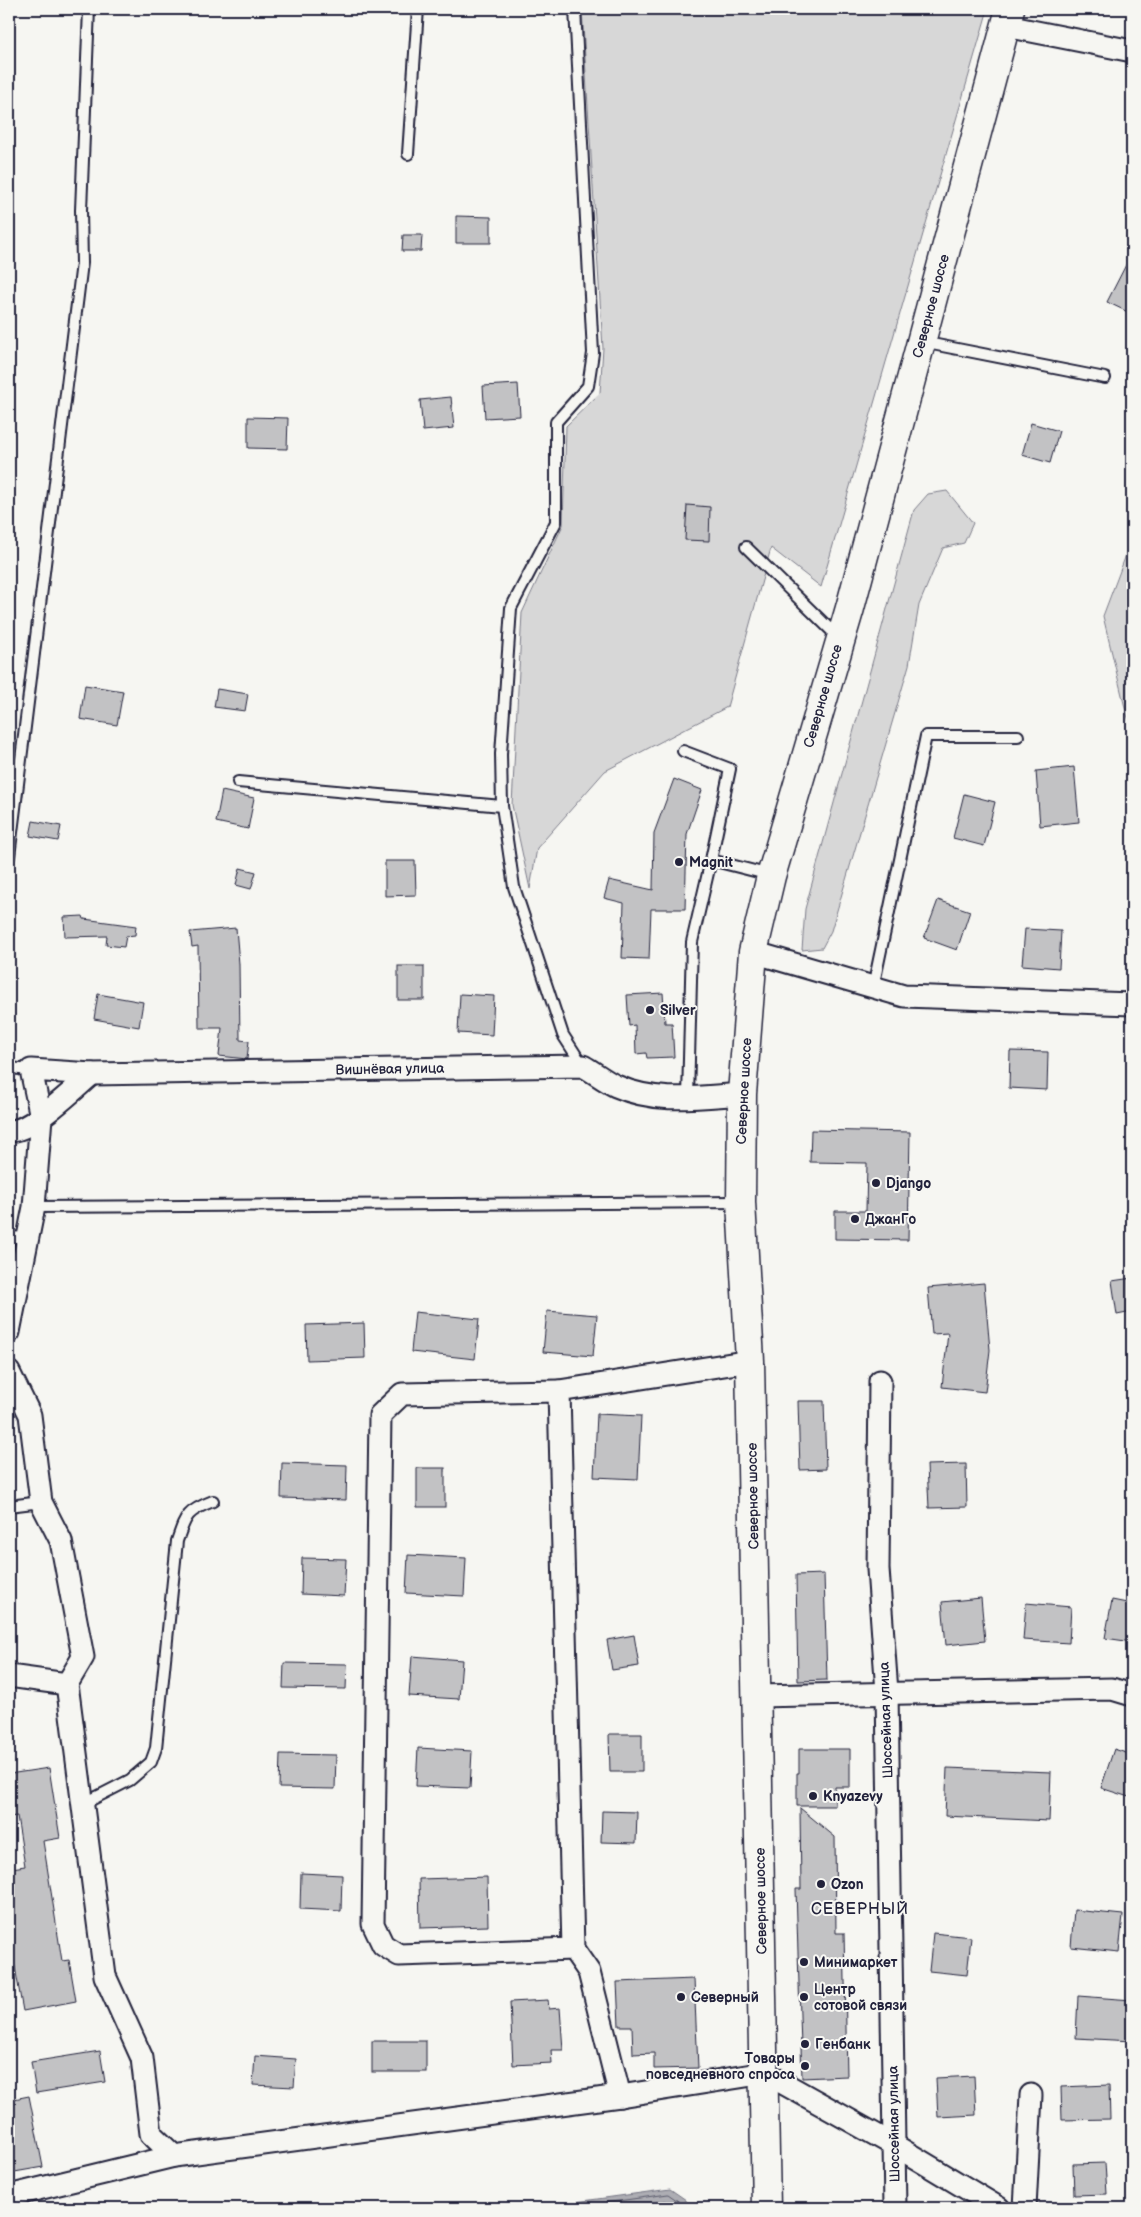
<svg xmlns="http://www.w3.org/2000/svg" width="1141" height="2217" font-family="'Balsamiq Sans',sans-serif">
	<style>
		.green { fill: #d7d7d7; stroke: #7c7c89 }
		.water { fill: #adadb3; stroke: #757583 }
		.lines { fill: none; stroke-linecap: round; stroke-linejoin: round }
		.shore { stroke: #5a5a6b; stroke-width: 1 }
		.building { fill: #c2c2c4; stroke: #22223b }
		.service-casing { stroke: #22223b; stroke-width: 14 }
		.minor-casing { stroke: #22223b; stroke-width: 25 }
		.secondary-casing { stroke: #22223b; stroke-width: 31 }
		.service { stroke: #f6f6f2; stroke-width: 10 }
		.minor { stroke: #f6f6f2; stroke-width: 21 }
		.secondary { stroke: #f6f6f2; stroke-width: 28 }
		.poi-dot { fill: #22223b; stroke: #f6f6f2; stroke-width: 2 }
		.labels { text-anchor: middle; dominant-baseline: central; stroke-width: 4; stroke-linejoin: round; paint-order: stroke }
		.street-label { font-size: 14px; fill: #22223b; stroke: #f6f6f2 }
		.poi-label { font-size: 14px; font-weight: bold; fill: #22223b; stroke: #f6f6f2; text-anchor: start }
		.quarter-label { font-size: 16px; letter-spacing: 1px; fill: #22223b; stroke: #f6f6f2 }
	</style>
	<rect width="100%" height="100%" fill="#f6f6f2"/>
	<filter id="ink" filterUnits="userSpaceOnUse"><feTurbulence type="fractalNoise" baseFrequency=".02" numOctaves="2"/><feDisplacementMap in="SourceGraphic" scale="10" xChannelSelector="R" yChannelSelector="G"/><feConvolveMatrix kernelMatrix="1 2 1 2 8 2 1 2 1" color-interpolation-filters="sRGB"/></filter>
	<g filter="url(#ink)">
		<g class="green">
			<polygon points="582,9 988,9 821,587 771,548 727,707 605,771 537,848 530,889 512,805 522,613 563,525 566,426 600,393 603,348"/>
			<polygon points="947,491 973,523 964,543 943,548 919,605 909,665 831,931 822,948 802,950 805,909 914,510 928,494"/>
			<polygon points="1132,539 1132,729 1126,712 1103,616"/>
		</g>
		<polygon class="water" points="670,2189 686,2200 687,2208 532,2208"/>
		<g class="lines">
			<g class="shore">
				<polyline points="568,2208 668,2194 681,2203 682,2208"/>
				<polyline points="613,2208 666,2201 675,2208"/>
			</g>
		</g>
		<g class="building">
			<polygon points="456,216 491,217 491,243 456,243"/>
			<polygon points="403,235 422,235 421,251 402,251"/>
			<polygon points="1132,253 1132,314 1107,302"/>
			<polygon points="518,384 520,416 485,418 483,386"/>
			<polygon points="451,397 454,428 423,431 420,400"/>
			<polygon points="248,417 288,418 287,449 248,448"/>
			<polygon points="1031,423 1059,431 1050,463 1022,455"/>
			<polygon points="687,505 710,507 709,541 685,540"/>
			<polygon points="85,685 123,691 117,725 80,719"/>
			<polygon points="217,689 248,694 245,711 214,707"/>
			<polygon points="1074,767 1079,822 1040,826 1036,771"/>
			<polygon points="674,779 702,790 687,834 685,909 651,909 649,959 622,958 624,903 604,898 609,880 653,890 654,833"/>
			<polygon points="222,791 254,798 248,829 216,822"/>
			<polygon points="964,794 995,802 984,846 953,838"/>
			<polygon points="33,821 61,826 58,841 30,836"/>
			<polygon points="385,861 415,861 416,895 385,896"/>
			<polygon points="240,868 256,872 251,889 236,885"/>
			<polygon points="938,900 970,911 957,950 924,938"/>
			<polygon points="83,916 84,919 136,926 135,935 126,936 124,947 106,945 107,936 65,937 64,917"/>
			<polygon points="236,928 239,964 240,1040 249,1041 247,1059 219,1056 222,1028 199,1028 198,946 192,947 190,932"/>
			<polygon points="1025,929 1061,931 1059,968 1022,965"/>
			<rect x="398" y="966" width="26" height="34"/>
			<polygon points="663,993 665,1023 672,1023 674,1057 647,1058 646,1053 636,1054 635,1025 629,1026 627,995"/>
			<polygon points="98,994 143,1002 139,1027 94,1019"/>
			<polygon points="460,994 494,996 492,1035 458,1033"/>
			<polygon points="1010,1051 1048,1052 1047,1090 1009,1088"/>
			<polygon points="811,1130 910,1132 908,1240 835,1239 835,1211 866,1211 867,1163 810,1162"/>
			<polygon points="1132,1278 1132,1312 1117,1315 1112,1281"/>
			<polygon points="984,1283 990,1350 985,1392 942,1387 948,1333 932,1334 928,1288"/>
			<polygon points="547,1311 597,1315 593,1356 543,1352"/>
			<polygon points="415,1312 479,1319 475,1359 411,1352"/>
			<polygon points="364,1323 365,1358 307,1360 306,1325"/>
			<polygon points="798,1401 824,1401 826,1469 800,1470"/>
			<polygon points="597,1414 641,1416 638,1479 594,1477"/>
			<polygon points="282,1463 347,1465 346,1500 281,1498"/>
			<polygon points="966,1464 967,1507 929,1508 927,1465"/>
			<rect x="417" y="1468" width="28" height="39"/>
			<polygon points="408,1555 466,1558 464,1596 406,1593"/>
			<polygon points="302,1558 346,1559 344,1596 301,1594"/>
			<polygon points="824,1574 827,1680 798,1681 796,1575"/>
			<polygon points="981,1598 985,1641 946,1645 942,1602"/>
			<polygon points="1112,1600 1132,1604 1132,1642 1105,1638"/>
			<polygon points="1026,1603 1071,1607 1069,1643 1023,1640"/>
			<polygon points="634,1635 639,1666 612,1670 607,1640"/>
			<polygon points="412,1656 462,1660 459,1699 409,1696"/>
			<polygon points="284,1663 347,1664 346,1689 283,1688"/>
			<polygon points="609,1734 642,1734 642,1772 610,1772"/>
			<polygon points="418,1748 472,1751 470,1788 416,1786"/>
			<polygon points="799,1749 850,1749 850,1787 835,1787 835,1806 797,1806 797,1773 799,1773"/>
			<polygon points="1114,1749 1132,1755 1132,1798 1101,1788"/>
			<polygon points="280,1754 336,1755 335,1789 279,1788"/>
			<polygon points="49,1768 60,1838 43,1841 62,1961 69,1960 76,2001 23,2011 12,1951 9,1952 9,1880 14,1880 12,1868 25,1866 17,1816 9,1817 9,1774"/>
			<polygon points="947,1768 1051,1772 1049,1821 945,1816"/>
			<polygon points="800,1808 835,1837 836,1933 844,1933 847,2076 802,2078 796,1889 801,1889"/>
			<polygon points="602,1811 637,1812 636,1843 601,1842"/>
			<polygon points="301,1873 342,1875 341,1911 300,1909"/>
			<polygon points="487,1877 488,1926 420,1928 419,1879"/>
			<polygon points="1074,1910 1123,1915 1119,1952 1071,1947"/>
			<polygon points="933,1933 971,1937 967,1975 929,1971"/>
			<polygon points="694,1979 698,2068 654,2069 654,2053 633,2054 632,2026 619,2026 617,1982"/>
			<polygon points="1078,1996 1132,2000 1132,2041 1076,2038"/>
			<polygon points="548,2000 549,2009 560,2008 563,2050 551,2050 552,2063 513,2065 510,2002"/>
			<rect x="372" y="2041" width="54" height="31"/>
			<polygon points="100,2051 105,2082 36,2093 31,2062"/>
			<polygon points="255,2056 296,2059 294,2087 253,2085"/>
			<polygon points="974,2076 976,2115 938,2117 936,2078"/>
			<polygon points="1109,2085 1110,2119 1062,2120 1061,2087"/>
			<polygon points="29,2096 43,2167 9,2173 9,2100"/>
			<polygon points="1105,2163 1107,2194 1074,2195 1073,2164"/>
		</g>
		<g class="lines">
			<g class="service-casing">
				<g id="service">
					<polyline points="575,9 593,353 588,386 556,422 556,522 511,608 501,754 502,806 514,887 563,1035 583,1066"/>
					<polyline points="408,154 418,9"/>
					<polyline points="922,342 1105,378"/>
					<polyline points="746,547 838,637"/>
					<polyline points="683,751 730,769 711,860 770,875"/>
					<polyline points="238,782 502,806"/>
					<polyline points="9,857 82,263 81,210 89,9"/>
					<polyline points="873,988 926,736 1018,736"/>
					<polyline points="9,1068 31,1070"/>
					<polyline points="688,1098 692,942 711,860"/>
					<polyline points="34,1207 740,1202"/>
					<polyline points="9,1237 28,1238"/>
					<polyline points="9,1506 41,1502"/>
					<path d="M83,1804L130,1780L151,1762L156,1748L177,1541C186,1515 187,1511 213,1501"/>
				</g>
			</g>
			<g class="minor-casing">
				<g id="minor">
					<polyline points="1006,26 1132,51"/>
					<polyline points="753,952 904,996 1132,1004"/>
					<path d="M9,1131C31,1132 74,1089 92,1074"/>
					<path d="M9,1332L34,1207L41,1117L31,1070L92,1074L583,1066C594,1072 605,1081 616,1086C657,1104 698,1097 742,1094"/>
					<polyline points="9,1372 30,1415 41,1502 61,1541 83,1657 67,1684 105,1976 142,2058 151,2134 174,2156"/>
					<polyline points="880,1381 878,1569 887,1692 895,2208"/>
					<polyline points="559,1391 402,1394 380,1415 373,1924 383,1945 399,1955 573,1949"/>
					<polyline points="9,1676 67,1684"/>
					<polyline points="756,1696 1112,1689 1132,1695"/>
					<polyline points="620,2096 589,1972 573,1949 559,1391 750,1361"/>
					<polyline points="9,2196 174,2156 620,2096 765,2073 894,2145 999,2208"/>
					<polyline points="1025,2208 1031,2095"/>
				</g>
			</g>
			<g class="secondary-casing">
				<polyline id="secondary" points="766,2208 750,1361 741,1202 742,1094 753,952 771,876 850,608 1010,9"/>
			</g>
			<use href="#service" class="service"/>
			<use href="#minor" class="minor"/>
			<use href="#secondary" class="secondary"/>
		</g>
	</g>
	<g class="poi-dot">
		<circle cx="679" cy="862" r="5"/>
		<circle cx="650" cy="1010" r="5"/>
		<circle cx="876" cy="1183" r="5"/>
		<circle cx="855" cy="1219" r="5"/>
		<circle cx="813" cy="1796" r="5"/>
		<circle cx="821" cy="1884" r="5"/>
		<circle cx="804" cy="1962" r="5"/>
		<circle cx="681" cy="1997" r="5"/>
		<circle cx="804" cy="1997" r="5"/>
		<circle cx="805" cy="2044" r="5"/>
		<circle cx="805" cy="2066" r="5"/>
	</g>
	<g class="labels">
		<g class="street-label">
			<text transform="translate(931 306) rotate(-75)">Северное шоссе</text>
			<text transform="translate(823 696) rotate(-74)">Северное шоссе</text>
			<text transform="translate(390 1069) rotate(-1)">Вишнёвая улица</text>
			<text transform="translate(744 1091) rotate(-87)">Северное шоссе</text>
			<text transform="translate(753 1496) rotate(-91)">Северное шоссе</text>
			<text transform="translate(886 1720) rotate(-92)">Шоссейная улица</text>
			<text transform="translate(761 1901) rotate(-91)">Северное шоссе</text>
			<text transform="translate(894 2124) rotate(-91)">Шоссейная улица</text>
		</g>
		<g class="poi-label">
			<text x="689" y="862">Magnit</text>
			<text x="660" y="1010">Silver</text>
			<text x="886" y="1183">Django</text>
			<text x="865" y="1219">ДжанГо</text>
			<text x="823" y="1796">Knyazevy</text>
			<text x="831" y="1884">Ozon</text>
			<text x="814" y="1962">Минимаркет</text>
			<text x="814" y="1989">Центр<tspan x="814" dy="16">сотовой связи</tspan></text>
			<text x="691" y="1997">Северный</text>
			<text x="815" y="2044">Генбанк</text>
			<text x="795" y="2058" text-anchor="end">Товары<tspan x="795" dy="16">повседневного спроса</tspan></text>
		</g>
		<g class="quarter-label">
			<text x="860" y="1909">СЕВЕРНЫЙ</text>
		</g>
	</g>
	<rect width="1141" height="2217" fill="none" stroke="#f6f6f2" stroke-width="30"/>
	<rect x="15" y="15" width="1111" height="2187" fill="none" stroke="#22223b" stroke-width="2" filter="url(#ink)"/>
</svg>
